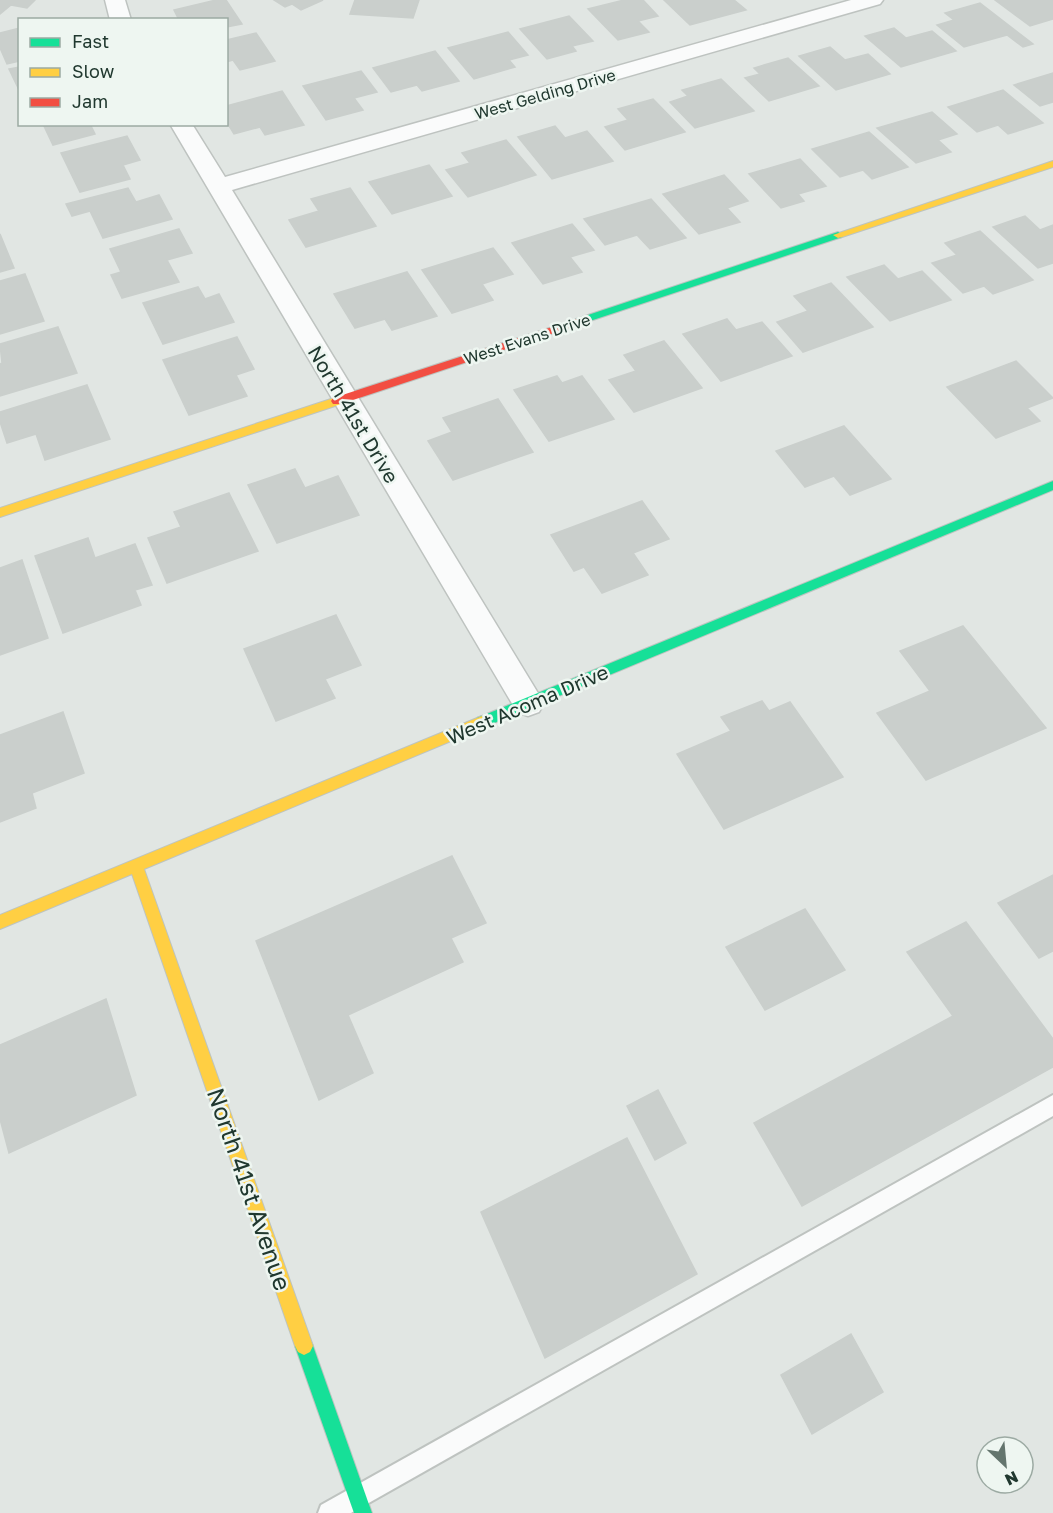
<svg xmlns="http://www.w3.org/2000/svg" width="1053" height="1513" font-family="'Golos Text',sans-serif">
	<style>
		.building { fill: #cacfcc; stroke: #cacfcc; stroke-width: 1.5 }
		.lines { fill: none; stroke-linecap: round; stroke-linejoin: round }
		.lane-casing { stroke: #bec3c0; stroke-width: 4 }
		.street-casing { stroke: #bec3c0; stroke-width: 3 }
		.fast-casing { stroke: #bdc4c0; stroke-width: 2 }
		.slow-casing { stroke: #bdc4c0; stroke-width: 2 }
		.jam-casing { stroke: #bdc4c0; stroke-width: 2 }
		.lane { fill: #fafbfb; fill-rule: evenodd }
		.street { fill: #fafbfb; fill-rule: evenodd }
		.fast { fill: #16e098; fill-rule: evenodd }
		.slow { fill: #ffcf43; fill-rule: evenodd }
		.jam { fill: #f24e42; fill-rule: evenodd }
		.labels { text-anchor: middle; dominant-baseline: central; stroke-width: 5; stroke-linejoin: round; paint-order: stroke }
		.far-street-label { font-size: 16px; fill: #20382f; stroke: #eef6f1 }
		.street-label { font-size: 20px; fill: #20382f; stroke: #eef6f1 }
		.near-street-label { font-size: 24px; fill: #20382f; stroke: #eef6f1 }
	</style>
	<rect width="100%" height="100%" fill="#e1e6e3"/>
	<g class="building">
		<polygon points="0,0 35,0 27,8 11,5 0,14"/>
		<polygon points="216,0 226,0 242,24 226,27 226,20 179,20 174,10"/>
		<polygon points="274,0 323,0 301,10 292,4 285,7"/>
		<polygon points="355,0 419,0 413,18 350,14"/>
		<polygon points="624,0 643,0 658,16 638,21 649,32 618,40 588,9"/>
		<polygon points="664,0 734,0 746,10 690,25"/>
		<polygon points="995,0 1053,0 1053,19 1030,26"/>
		<polygon points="980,3 1033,44 1023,47 1007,35 964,47 937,25 954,20 945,13"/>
		<polygon points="569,16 593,41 572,46 576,51 547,59 520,29"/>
		<polygon points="20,28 20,61 7,64 0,48 0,33"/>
		<polygon points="894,28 906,38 932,31 956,51 901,67 865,36"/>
		<polygon points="508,32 528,55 509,60 515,67 474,79 448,48"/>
		<polygon points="256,33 275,61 240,70 233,60 226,62 226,40"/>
		<polygon points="830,47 845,60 868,54 890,74 836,90 799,56"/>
		<polygon points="435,51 459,81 422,91 417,85 391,92 373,68"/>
		<polygon points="788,58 819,86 769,101 745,78 760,74 754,68"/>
		<polygon points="20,67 20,92 9,69"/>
		<polygon points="361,71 377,92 354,98 363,110 326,120 303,86"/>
		<polygon points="1053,73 1053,102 1040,106 1014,85"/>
		<polygon points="721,79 754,111 695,128 670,102 688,96 682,90"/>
		<polygon points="1003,90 1043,123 1008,134 998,125 977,132 948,107"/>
		<polygon points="282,91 304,125 265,135 260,127 234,134 226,121 226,106"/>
		<polygon points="653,99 685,132 625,150 605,127 628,120 618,109"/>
		<polygon points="932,112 957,134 938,140 951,152 916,163 877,128"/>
		<polygon points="43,124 90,124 95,134 53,145"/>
		<polygon points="555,126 565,138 587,131 613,161 552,179 518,137"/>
		<polygon points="869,132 908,167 872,179 863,170 840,177 812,149"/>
		<polygon points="127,136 140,160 123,165 130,179 80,192 61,153"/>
		<polygon points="506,140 536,175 468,197 446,170 470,163 462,153"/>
		<polygon points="800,159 826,186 798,194 804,201 781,208 749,174"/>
		<polygon points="429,165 452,196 392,214 369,182"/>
		<polygon points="724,175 748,201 727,208 740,222 699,234 663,194"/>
		<polygon points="128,188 136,202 159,195 172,219 103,238 90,211 72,216 66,204"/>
		<polygon points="350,188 376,226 306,247 289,220 319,211 311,199"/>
		<polygon points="651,199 686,238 650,249 637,235 605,245 584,219"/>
		<polygon points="1025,216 1040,230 1053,225 1053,263 1038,268 993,227"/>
		<polygon points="572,224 594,250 570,257 582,272 543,284 512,243"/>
		<polygon points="179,229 192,253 167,260 179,282 122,298 111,275 121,272 110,249"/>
		<polygon points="980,231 1033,280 993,294 984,286 963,293 932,263 957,255 945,243"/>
		<polygon points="0,234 14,268 0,272"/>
		<polygon points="493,248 513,274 482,284 493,300 452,313 422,270"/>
		<polygon points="884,265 898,279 922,271 951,300 890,321 847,277"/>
		<polygon points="407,272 437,316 392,330 385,319 355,328 334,294"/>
		<polygon points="25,274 44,321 0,334 0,281"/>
		<polygon points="831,283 873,327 803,352 777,322 808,311 794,296"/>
		<polygon points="198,287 205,299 219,294 234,322 163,344 143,303"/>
		<polygon points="727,319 736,330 762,322 792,356 721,381 683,334"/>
		<polygon points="58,327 77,373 0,396 0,364 2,363 0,344"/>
		<polygon points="237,337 254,369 236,375 247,396 189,415 163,360"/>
		<polygon points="664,341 702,388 634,412 609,380 636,371 624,355"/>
		<polygon points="1016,361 1053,398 1027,408 1040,421 996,438 947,387"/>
		<polygon points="557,376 562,383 582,376 614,419 549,441 514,390"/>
		<polygon points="87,385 110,439 45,460 36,434 7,443 0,422 0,412"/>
		<polygon points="498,399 533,452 453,480 428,441 452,432 443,418"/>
		<polygon points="844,426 891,479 850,495 834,476 805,487 776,451"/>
		<polygon points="295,469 305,488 338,476 359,515 277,543 248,485"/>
		<polygon points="229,493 258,551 167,583 148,538 181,527 174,512"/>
		<polygon points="642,501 669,539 633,553 648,575 602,593 584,567 574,571 551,535"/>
		<polygon points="88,538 95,558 135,544 152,585 135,590 141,605 63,633 35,556"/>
		<polygon points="22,560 48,638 0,655 0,568"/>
		<polygon points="336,615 361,665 325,679 335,698 276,721 244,649"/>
		<polygon points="963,626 1046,728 926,780 877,713 930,691 900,651"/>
		<polygon points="762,701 769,711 790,702 843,777 724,829 677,754 731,731 721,717"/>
		<polygon points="63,712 84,773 32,793 36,808 0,822 0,735"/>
		<polygon points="452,856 486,923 451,938 463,962 348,1015 373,1073 319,1100 256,941"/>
		<polygon points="1053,875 1053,951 1039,958 998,903"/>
		<polygon points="805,909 845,970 765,1010 726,947"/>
		<polygon points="966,922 1053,1039 1053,1067 802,1206 754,1123 953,1016 907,952"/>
		<polygon points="106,999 136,1095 9,1153 0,1119 0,1045"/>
		<polygon points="658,1090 686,1143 655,1160 627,1106"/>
		<polygon points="627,1138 697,1274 545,1358 481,1212"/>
		<polygon points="851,1334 883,1392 812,1434 781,1375"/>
	</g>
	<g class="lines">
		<g class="lane-casing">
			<polygon id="lane" points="1053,1095 1053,1116 351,1513 318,1513 321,1505"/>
		</g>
		<g class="street-casing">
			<g id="street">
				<polygon points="105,0 125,0 131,20 110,20"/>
				<polygon points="851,0 883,0 880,4 232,190 544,703 539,712 528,716 517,712 170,124 192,124 225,177"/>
			</g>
		</g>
		<g class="fast-casing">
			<g id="fast">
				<polygon points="838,232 843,235 842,237 584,323 580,324 575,321 576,319"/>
				<polygon points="1053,481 1053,490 487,726 477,726 475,722 477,718"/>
				<polygon points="304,1337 310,1340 313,1346 372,1513 354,1513 295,1346 298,1340"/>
			</g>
		</g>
		<g class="slow-casing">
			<g id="slow">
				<polygon points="1053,161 1053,167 842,237 838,238 833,235"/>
				<polygon points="337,397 341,398 341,404 0,517 0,508"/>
				<polygon points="482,716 487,718 489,722 487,726 144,869 313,1346 310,1352 304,1355 298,1352 295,1346 132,874 0,929 0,915"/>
			</g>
		</g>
		<g class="jam-casing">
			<polygon id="jam" points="580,318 584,319 584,323 341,404 333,404 331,401 333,398"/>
		</g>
		<use href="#lane" class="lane"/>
		<use href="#street" class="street"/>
		<use href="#fast" class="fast"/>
		<use href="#slow" class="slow"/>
		<use href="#jam" class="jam"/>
	</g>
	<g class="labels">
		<g class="far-street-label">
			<text transform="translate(545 94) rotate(-16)">West Gelding Drive</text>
			<text transform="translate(527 339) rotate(-18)">West Evans Drive</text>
		</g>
		<g class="street-label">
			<text transform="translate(354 414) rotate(59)">North 41st Drive</text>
			<text transform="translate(527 704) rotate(-23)">West Acoma Drive</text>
		</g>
		<g class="near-street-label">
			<text transform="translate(250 1189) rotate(71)">North 41st Avenue</text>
		</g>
	</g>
	<rect x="18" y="18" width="210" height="108" fill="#eef6f1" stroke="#9caaa3" stroke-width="1.5"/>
	<rect x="30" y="38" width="30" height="9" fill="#16e098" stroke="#9caaa3" stroke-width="1.5"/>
	<text x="72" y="48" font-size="18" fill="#20382f">Fast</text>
	<rect x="30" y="68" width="30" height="9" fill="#ffcf43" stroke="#9caaa3" stroke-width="1.5"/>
	<text x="72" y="78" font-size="18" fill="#20382f">Slow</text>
	<rect x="30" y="98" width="30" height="9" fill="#f24e42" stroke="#9caaa3" stroke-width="1.5"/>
	<text x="72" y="108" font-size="18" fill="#20382f">Jam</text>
	<g transform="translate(1005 1465) rotate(154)"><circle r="28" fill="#eef6f1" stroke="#9caaa3" stroke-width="1.5"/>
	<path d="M0-4.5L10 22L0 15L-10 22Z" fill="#64756e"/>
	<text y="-9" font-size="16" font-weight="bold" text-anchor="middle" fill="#20382f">N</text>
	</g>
</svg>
